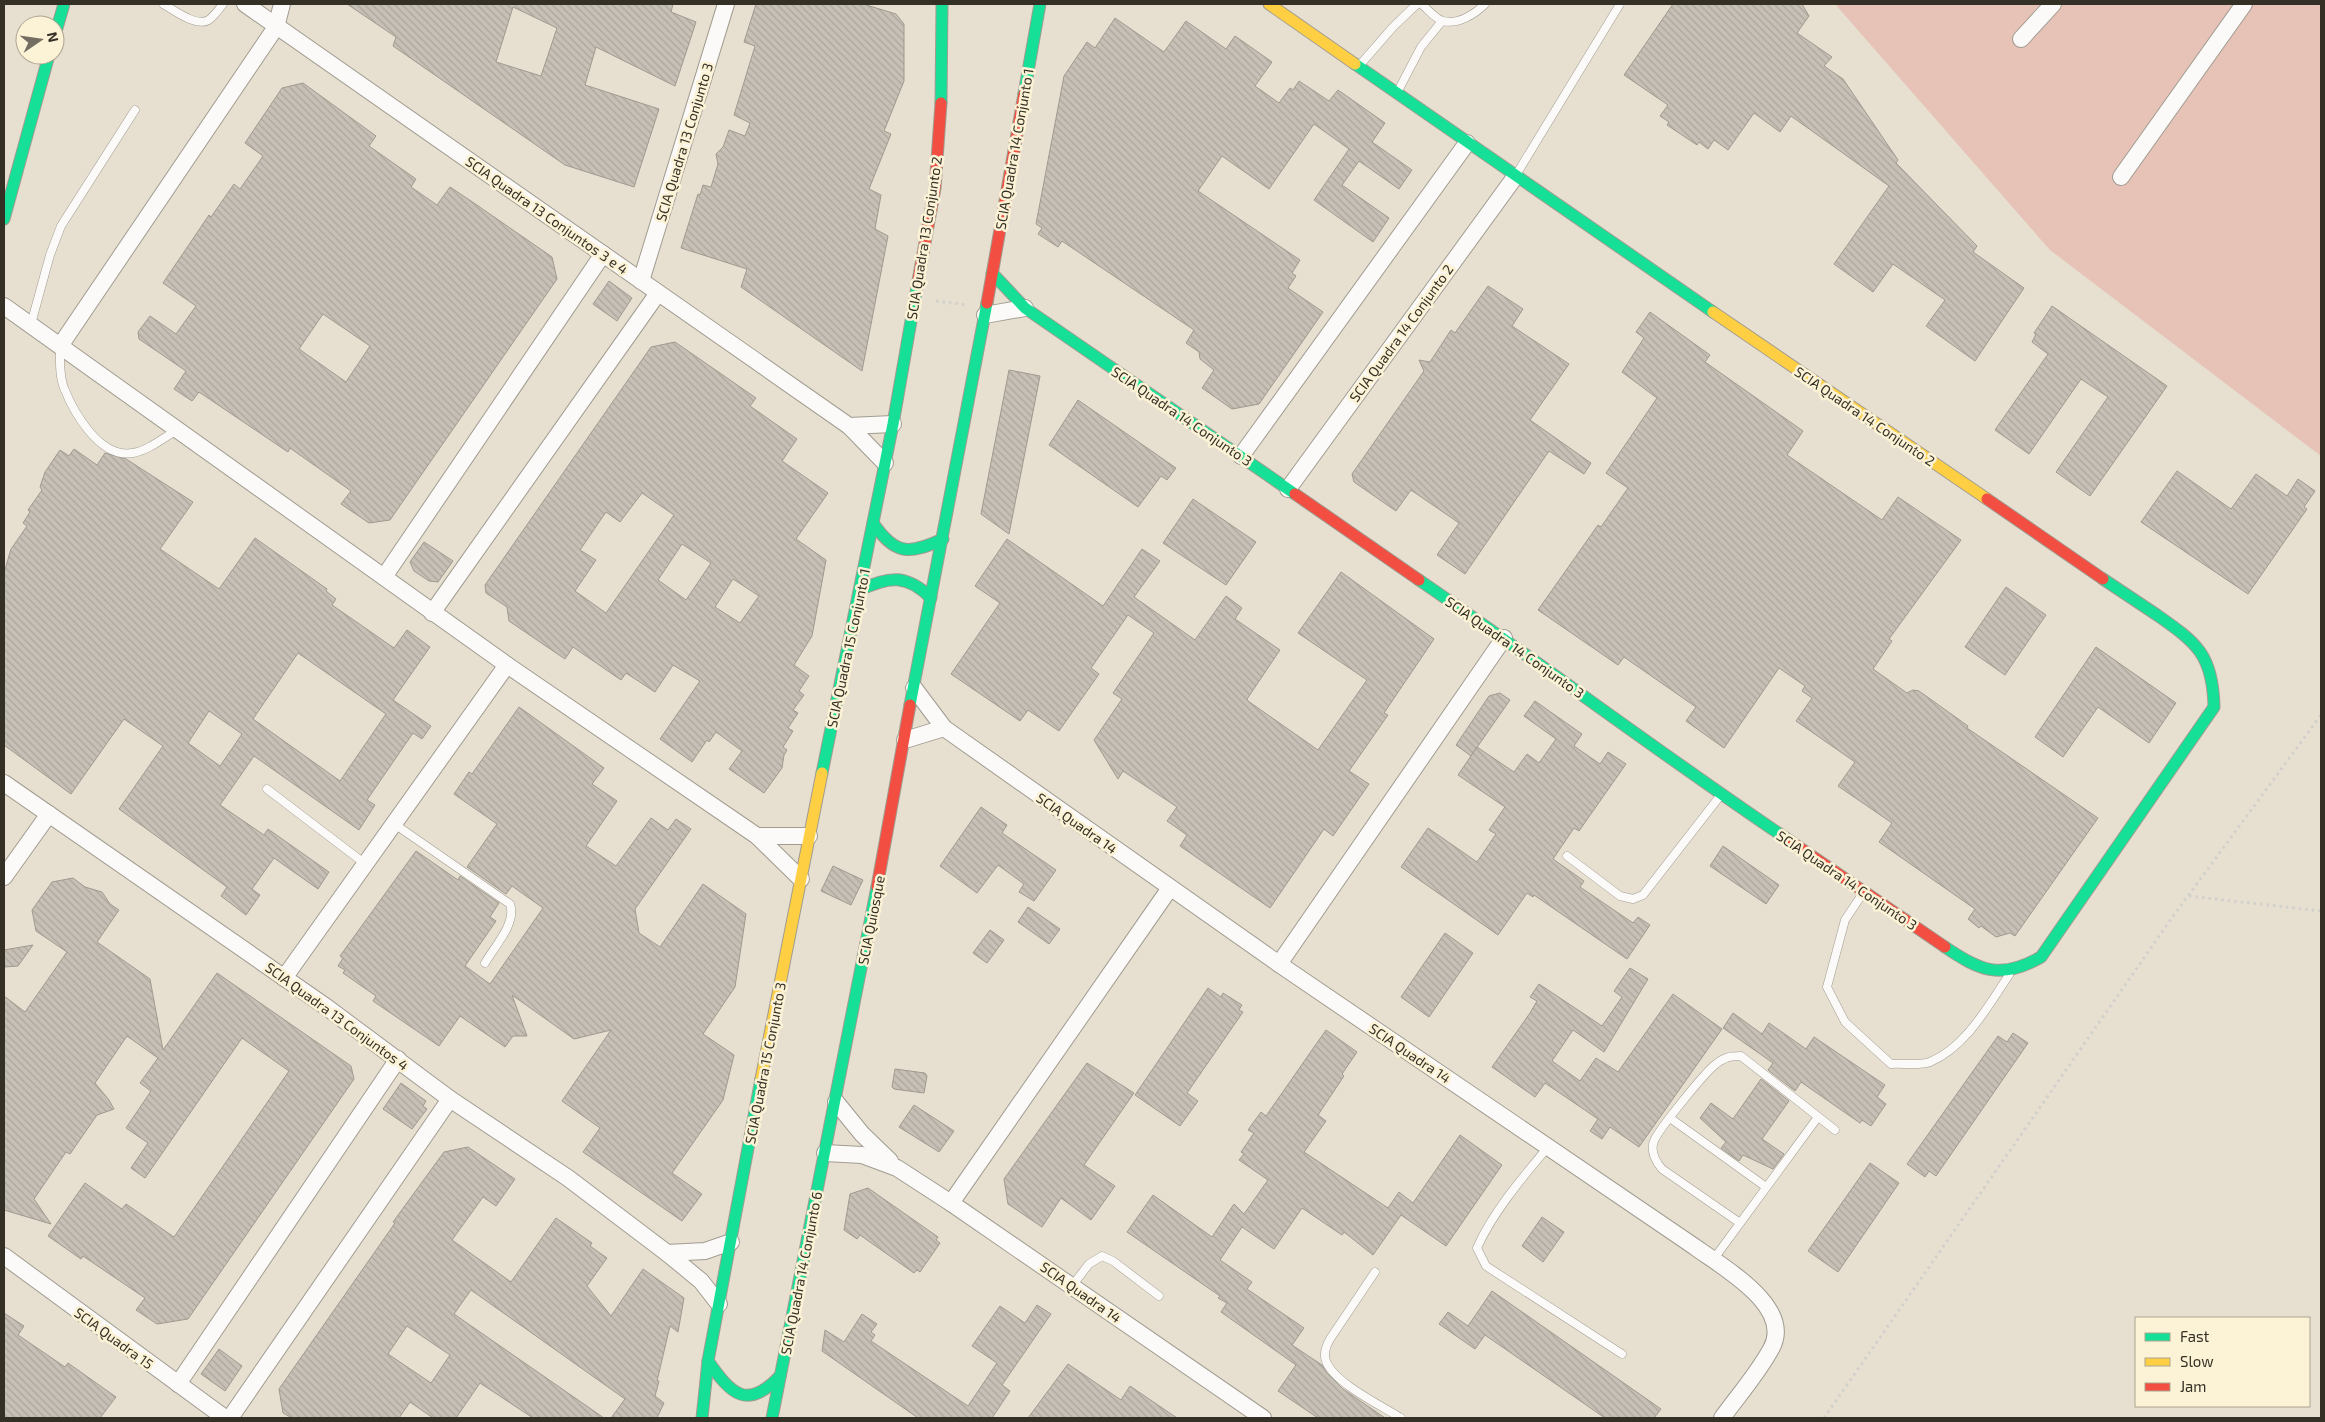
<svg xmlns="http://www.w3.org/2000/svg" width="2325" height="1422" font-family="'Exo 2',sans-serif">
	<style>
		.green { fill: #e6c2b7 }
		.building { fill: url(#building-back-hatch); stroke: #a0998f; fill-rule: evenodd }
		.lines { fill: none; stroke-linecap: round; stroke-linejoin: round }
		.lane-casing { stroke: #a19c91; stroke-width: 9 }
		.street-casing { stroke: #a19c91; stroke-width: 18 }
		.fast-casing { stroke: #a19c91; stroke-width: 13 }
		.slow-casing { stroke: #a19c91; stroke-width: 13 }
		.jam-casing { stroke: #a19c91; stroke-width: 13 }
		.path { stroke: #d2d0cb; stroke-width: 3; stroke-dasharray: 2.5 4; stroke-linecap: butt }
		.lane { stroke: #fbfaf8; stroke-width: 8 }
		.street { stroke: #fbfaf8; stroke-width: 16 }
		.fast { stroke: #16e098; stroke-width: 11 }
		.slow { stroke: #ffcf43; stroke-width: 11 }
		.jam { stroke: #f24e42; stroke-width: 11 }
		.labels { text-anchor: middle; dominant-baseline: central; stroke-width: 5; stroke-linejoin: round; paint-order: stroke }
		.street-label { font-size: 14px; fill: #343025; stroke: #fcf2d6 }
	</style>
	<defs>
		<pattern id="building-back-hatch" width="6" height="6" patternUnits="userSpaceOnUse" patternTransform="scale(1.25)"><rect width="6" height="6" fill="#c7c0b6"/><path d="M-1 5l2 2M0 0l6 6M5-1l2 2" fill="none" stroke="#aca59c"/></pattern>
	</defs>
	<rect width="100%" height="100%" fill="#e7e0d1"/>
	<polygon class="green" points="1835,4 2321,4 2321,456 2050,250"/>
	<g class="building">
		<path d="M347,4H673L671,12L696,22L675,86L596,47L585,85L659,109L634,187L565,165L393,46L396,37ZM513,7L557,28L541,76L496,62Z"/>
		<polygon points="756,4 863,4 896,14 904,24 904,81 884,131 891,134 869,189 881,195 875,229 888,236 862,371 741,287 747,269 681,248 698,194 700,195 703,185 711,187 718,164 716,154 723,147 729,130 745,136 750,123 734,115 755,46 744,42"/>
		<polygon points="1673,4 1802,4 1809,16 1797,33 1832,57 1824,66 1843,79 1898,160 1896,163 1977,246 1973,252 2024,288 1975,361 1926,326 1945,300 1893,264 1873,292 1834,264 1889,186 1791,116 1780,132 1754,113 1728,150 1714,140 1708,149 1699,142 1697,145 1667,125 1669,122 1660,116 1668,105 1624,75"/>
		<polygon points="1115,18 1164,52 1186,21 1226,49 1235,36 1272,62 1255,86 1279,103 1290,88 1293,90 1299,81 1329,101 1338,90 1385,123 1372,142 1412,170 1399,189 1359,161 1342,185 1389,218 1373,242 1314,200 1349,149 1314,124 1269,189 1222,156 1198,191 1300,260 1292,273 1296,276 1288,288 1323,312 1259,404 1232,409 1202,388 1214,370 1200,359 1199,352 1186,343 1194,330 1062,241 1058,247 1038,234 1042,228 1036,224 1064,76 1087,42 1095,48"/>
		<path d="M303,83L376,136L369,146L416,179L411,187L437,205L450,187L471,201L552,257L557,279L390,520L369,523L341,504L351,491L290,448L288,452L199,392L192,401L174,389L186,371L139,339L138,332L150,316L176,334L196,306L163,283L209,215L211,217L234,184L240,189L263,156L245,143L282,88ZM323,314L370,346L346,382L299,349Z"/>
		<polygon points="609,281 632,298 617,321 593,304"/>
		<polygon points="1488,286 1523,309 1512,326 1569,364 1530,420 1591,463 1584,474 1549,451 1465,574 1437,555 1459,523 1411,490 1396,511 1354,482 1352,474 1424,371 1419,360 1430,362 1451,330 1455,333"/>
		<polygon points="2052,306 2167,386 2090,496 2056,472 2108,397 2081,379 2029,454 1995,430 2048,354 2032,342 2036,334 2034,333"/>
		<polygon points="1650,312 1710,355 1705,362 1803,431 1787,455 1882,520 1898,497 1961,540 1889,639 1892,641 1873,669 1907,693 1913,690 1919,691 1968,726 1967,728 2098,818 2015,936 2010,933 1996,937 1981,926 1979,928 1968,919 1975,909 1879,842 1892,823 1838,786 1855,762 1796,721 1812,698 1802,691 1805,686 1779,668 1724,748 1686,721 1696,707 1624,657 1618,665 1538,610 1598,525 1601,527 1628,488 1606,473 1657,398 1622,372 1644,338 1636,332"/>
		<path d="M675,342L756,398L750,406L797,439L782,461L828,493L796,539L826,560L812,636L794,665L809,676L799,691L804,695L793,710L798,713L788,728L793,731L783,747L787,750L784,755L782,768L764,793L729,769L742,751L716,732L709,742L707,740L692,762L660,739L700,681L673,665L655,692L626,673L621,680L573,647L565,659L509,621L507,607L486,593L485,585L651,347ZM642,493L674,515L606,613L575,591L596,560L580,550L606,512L620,522ZM682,544L711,563L686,600L658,580ZM733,579L759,596L740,623L715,607Z"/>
		<polygon points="1009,370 1040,376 1009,534 981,514"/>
		<polygon points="1078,400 1176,468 1167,480 1161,476 1138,507 1049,445"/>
		<path d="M74,449L97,465L105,453L126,459L193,502L160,549L219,589L255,538L327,589L326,591L336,599L332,605L394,648L407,630L430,647L393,700L431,726L422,739L413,733L367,800L375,805L359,830L254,756L220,805L264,835L268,829L329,872L318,889L274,858L252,889L260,895L246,915L221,896L227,887L119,809L163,746L124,719L71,794L4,745V573L11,549L27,526L23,523L30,512L28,510L42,490L40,487L45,472L60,450L69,456ZM298,653L386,714L340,781L253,719ZM209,711L242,734L220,766L188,743Z"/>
		<polygon points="2177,471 2231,509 2256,474 2287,496 2298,479 2315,491 2304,507 2307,509 2248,594 2141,522"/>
		<polygon points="1193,499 1256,542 1226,585 1163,543"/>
		<polygon points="1007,539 1103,606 1142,549 1160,561 1134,597 1195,640 1226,596 1242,608 1235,619 1280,650 1247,699 1248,701 1318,750 1367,680 1298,633 1341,572 1434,639 1384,713 1388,715 1349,771 1369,784 1333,836 1324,829 1270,908 1180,846 1187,835 1167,821 1177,807 1123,771 1118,779 1094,740 1122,699 1113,693 1154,633 1128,615 1091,668 1099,674 1059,731 1028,710 1020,721 951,674 1000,603 975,586"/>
		<polygon points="424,542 453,561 438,582 429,581 414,571 410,562"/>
		<polygon points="2006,587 2046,615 2005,675 1965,647"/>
		<polygon points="2096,647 2176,703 2149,743 2098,707 2063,757 2035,737"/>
		<polygon points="1500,693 1510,700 1471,756 1456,745 1489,696"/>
		<polygon points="1535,701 1582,734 1574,746 1600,764 1608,752 1626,764 1579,831 1574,828 1553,859 1584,881 1580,887 1633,923 1638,917 1650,925 1627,959 1534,895 1533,897 1527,893 1498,935 1401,867 1428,828 1477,862 1496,834 1489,830 1505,807 1458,775 1477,747 1514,772 1527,754 1539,763 1556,739 1524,716"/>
		<polygon points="519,707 604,768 592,784 617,801 586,846 616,866 651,818 668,830 676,819 691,829 635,909 639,933 660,947 703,884 746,914 735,987 703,1034 734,1055 723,1100 672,1173 702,1194 682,1221 583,1152 600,1128 562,1101 611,1030 574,1039 512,995 527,1036 513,1036 505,1047 460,1016 439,1046 373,1001 376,996 343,973 345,970 338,966 343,958 340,956 416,851 458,880 460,876 499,903 490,917 496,921 465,966 490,984 543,908 512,886 506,894 467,867 497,824 454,794 469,772 472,774"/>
		<polygon points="981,807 1007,825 1002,833 1056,870 1034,901 1019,892 1024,884 998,865 977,893 940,866"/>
		<polygon points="1723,846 1779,885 1766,904 1710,866"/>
		<polygon points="833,866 863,880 851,905 821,891"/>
		<polygon points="73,878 85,887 102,892 110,904 119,910 97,942 150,979 163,1050 217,973 351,1066 354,1079 188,1319 157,1324 136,1310 145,1298 83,1256 81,1259 48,1236 85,1183 122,1209 126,1204 174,1237 289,1071 242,1038 145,1178 131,1168 148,1143 126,1128 151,1091 140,1083 158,1058 127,1036 95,1083 109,1100 114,1109 97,1115 70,1154 66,1152 34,1199 51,1224 4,1210 4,996 25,1012 67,952 36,931 32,910 52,882"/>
		<polygon points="1028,907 1060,929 1049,944 1018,922"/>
		<polygon points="990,930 1004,940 987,963 973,953"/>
		<polygon points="1445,933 1473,953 1429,1017 1401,997"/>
		<polygon points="33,945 18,966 4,967 4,950"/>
		<polygon points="1630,968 1648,979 1604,1052 1573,1030 1552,1061 1580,1081 1596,1058 1618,1072 1673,994 1722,1029 1639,1147 1610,1127 1602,1139 1590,1131 1598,1119 1545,1083 1535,1097 1492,1067 1530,1013 1537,1001 1530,997 1539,984 1602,1026 1622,997 1614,991"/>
		<polygon points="1208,988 1221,997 1223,993 1242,1005 1239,1010 1243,1012 1187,1093 1198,1101 1180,1126 1135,1095"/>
		<polygon points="1733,1013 1762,1034 1769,1023 1806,1049 1814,1037 1885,1085 1877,1097 1886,1104 1871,1126 1862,1120 1860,1123 1801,1082 1795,1091 1768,1070 1773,1063 1723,1028"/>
		<polygon points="1326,1030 1357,1052 1342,1074 1344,1076 1318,1115 1326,1121 1304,1152 1388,1208 1399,1192 1413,1203 1460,1135 1502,1165 1446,1246 1401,1215 1373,1255 1344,1232 1342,1235 1302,1208 1274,1249 1242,1227 1220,1260 1252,1282 1247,1289 1304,1328 1292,1345 1322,1365 1327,1373 1343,1389 1385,1418 1318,1418 1278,1391 1296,1365 1221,1312 1227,1303 1218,1298 1220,1296 1127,1232 1153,1195 1212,1237 1234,1204 1244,1214 1268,1180 1239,1160 1244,1154 1241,1152 1254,1133 1248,1130 1261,1112 1266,1116"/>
		<polygon points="2013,1033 2028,1043 1936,1176 1929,1171 1925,1177 1907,1164 1998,1036 2007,1042"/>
		<polygon points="1087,1063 1134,1093 1084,1165 1115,1186 1091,1220 1061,1198 1042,1227 1008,1204 1004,1179"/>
		<polygon points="895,1069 925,1073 927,1076 924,1093 894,1089 892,1087"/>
		<polygon points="1761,1079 1789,1101 1762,1139 1784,1154 1773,1169 1743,1155 1739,1161 1721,1148 1726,1142 1700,1118 1711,1103 1733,1119"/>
		<polygon points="401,1083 426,1101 423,1106 427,1109 412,1129 383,1109"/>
		<polygon points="914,1105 954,1131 939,1152 899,1127"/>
		<path d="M468,1147L515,1179L496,1206L483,1197L452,1240L511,1282L556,1218L592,1243L590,1246L607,1258L587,1286L611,1316L643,1269L684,1298L678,1332L670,1326L657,1381H659L655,1396L664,1403L657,1418H611L625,1399L471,1290L454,1314L604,1418H533L480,1383L456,1418H433L410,1402L399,1418H292L283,1413L279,1389L395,1223L393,1222L444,1152ZM407,1326L450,1355L431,1383L388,1354Z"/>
		<polygon points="1870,1163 1899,1183 1838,1272 1808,1251"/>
		<polygon points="868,1188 938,1237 936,1240 940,1243 920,1272 917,1270 914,1273 860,1235 857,1239 844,1230 850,1194"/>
		<polygon points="1542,1217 1564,1232 1543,1262 1522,1246"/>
		<polygon points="1492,1291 1661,1409 1654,1418 1605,1418 1485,1335 1475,1349 1439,1324 1448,1312 1468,1326"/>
		<polygon points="1037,1305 1051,1314 1002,1385 1010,1391 992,1418 918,1418 822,1351 825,1330 844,1342 862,1314 877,1324 871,1332 875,1335 871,1341 968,1406 997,1363 972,1346 1000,1306 1025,1323"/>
		<polygon points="4,1313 24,1326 18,1335 65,1367 68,1363 116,1397 100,1418 4,1418"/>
		<polygon points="219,1349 242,1366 225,1391 201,1374"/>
		<polygon points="1068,1364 1121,1400 1130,1386 1177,1418 1028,1418"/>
	</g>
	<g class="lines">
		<g class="lane-casing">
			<g id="lane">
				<path d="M163,4C174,10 198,29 210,19C215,15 219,9 223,4"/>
				<path d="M1421,4C1427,8 1435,19 1443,21C1458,25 1475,14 1485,4"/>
				<polyline points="1359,66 1393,27 1417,4"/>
				<polyline points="1398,91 1421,47 1442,21"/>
				<polyline points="1516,175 1620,4"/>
				<polyline points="31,324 50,255 61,226 135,110"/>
				<path d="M60,346C60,360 59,375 64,388C74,413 100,459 133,453C149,450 163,438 177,430"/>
				<polyline points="267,789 364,863"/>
				<path d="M393,823L510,904C517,923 494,947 485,963"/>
				<polyline points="1567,856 1620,896 1633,899 1643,895 1720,796"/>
				<path d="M1863,893L1845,920L1827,987L1845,1022L1891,1064C1902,1063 1920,1066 1930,1062C1966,1047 1988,1006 2009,975"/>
				<polyline points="1670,1118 1766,1187"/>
				<path d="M1548,1147C1522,1178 1493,1212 1477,1248L1486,1266L1622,1354"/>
				<path d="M1740,1223L1662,1169C1656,1162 1650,1151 1654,1141C1658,1130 1706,1071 1716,1064C1725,1057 1730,1056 1741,1056L1835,1130"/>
				<polyline points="1713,1260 1818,1117"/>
				<path d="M1375,1272L1330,1339C1326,1346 1323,1353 1326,1361C1334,1383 1382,1406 1401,1418"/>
				<polyline points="1072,1286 1089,1264 1102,1256 1113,1261 1159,1296"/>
			</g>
		</g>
		<g class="street-casing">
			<g id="street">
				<polyline points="245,4 849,426 885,463"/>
				<polyline points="2021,39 2053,4"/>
				<polyline points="2121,177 2244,4"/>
				<polyline points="641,281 726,4"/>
				<polyline points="4,306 507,665 757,836 801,879"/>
				<polyline points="985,315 1025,308"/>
				<polyline points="60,346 276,27 282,4"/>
				<polyline points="849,426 893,424"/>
				<polyline points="1241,456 1467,143"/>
				<polyline points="1288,489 1515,177"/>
				<polyline points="384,577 603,254"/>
				<polyline points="432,613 658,293"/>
				<path d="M914,688L944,728L1279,964L1695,1247C1722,1267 1795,1307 1771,1349C1758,1373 1738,1396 1722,1418"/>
				<polyline points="905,740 944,728"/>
				<polyline points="4,783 325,1006 450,1099 568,1178 667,1253 701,1281 719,1304"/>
				<polyline points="757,836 809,836"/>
				<polyline points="4,877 49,814"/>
				<polyline points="1279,964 1504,638"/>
				<polyline points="284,978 507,665"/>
				<polyline points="836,1102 862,1134 890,1161"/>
				<polyline points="825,1153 862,1155 897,1168 951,1203 1263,1418"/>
				<polyline points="951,1203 1170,888"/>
				<polyline points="667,1253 705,1251 731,1242"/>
				<polyline points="4,1256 225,1418"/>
				<polyline points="178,1384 398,1059"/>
				<polyline points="230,1418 450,1099"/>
			</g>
		</g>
		<g class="fast-casing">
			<g id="fast">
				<polyline points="55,35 64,4"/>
				<polyline points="1355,64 1713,312"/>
				<polyline points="1024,94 1040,4"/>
				<polyline points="941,103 942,4"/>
				<polyline points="4,219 49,55"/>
				<polyline points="992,273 1025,308 1295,494"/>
				<path d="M873,523C895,555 909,555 943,539"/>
				<path d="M1419,580C1545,666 1666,758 1793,843"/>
				<path d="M860,590C889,576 907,574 931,598"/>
				<polyline points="910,705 987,303"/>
				<polyline points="822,773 893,424 918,281"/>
				<path d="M1945,947C1980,971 2001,980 2041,957L2214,707C2213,655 2197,643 2157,615C2139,603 2121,591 2103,579"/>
				<path d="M708,1361C731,1394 747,1411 780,1376"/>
				<polyline points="702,1418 708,1361 761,1079"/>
				<polyline points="772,1418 877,887"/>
			</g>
		</g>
		<g class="slow-casing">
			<g id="slow">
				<polyline points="1269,4 1355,64"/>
				<polyline points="1713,312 1987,499"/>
				<polyline points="761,1079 822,773"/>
			</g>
		</g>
		<g class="jam-casing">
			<g id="jam">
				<polyline points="918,281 935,188 941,103"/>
				<polyline points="987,303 1024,94"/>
				<polyline points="1295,494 1419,580"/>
				<polyline points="1987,499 2103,579"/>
				<polyline points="1793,843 1945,947"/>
				<polyline points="877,887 910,705"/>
			</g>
		</g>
		<g class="path">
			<polyline points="936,301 967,305"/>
			<polyline points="2189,896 2321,911"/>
			<polyline points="1824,1418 2171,919 2321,715"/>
		</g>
		<use href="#lane" class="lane"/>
		<use href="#street" class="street"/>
		<use href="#fast" class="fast"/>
		<use href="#slow" class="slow"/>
		<use href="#jam" class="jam"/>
	</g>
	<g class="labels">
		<g class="street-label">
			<text transform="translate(684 142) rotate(-73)">SCIA Quadra 13 Conjunto 3</text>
			<text transform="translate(1014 149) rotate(-80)">SCIA Quadra 14 Conjunto 1</text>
			<text transform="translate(547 215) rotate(35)">SCIA Quadra 13 Conjuntos 3 e 4</text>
			<text transform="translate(924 238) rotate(-81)">SCIA Quadra 13 Conjunto 2</text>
			<text transform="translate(1401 333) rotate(-54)">SCIA Quadra 14 Conjunto 2</text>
			<text transform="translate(1182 416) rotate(34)">SCIA Quadra 14 Conjunto 3</text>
			<text transform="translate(1865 416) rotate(34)">SCIA Quadra 14 Conjunto 2</text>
			<text transform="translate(1515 647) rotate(35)">SCIA Quadra 14 Conjunto 3</text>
			<text transform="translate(848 648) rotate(-78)">SCIA Quadra 15 Conjunto 1</text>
			<text transform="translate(1077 823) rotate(35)">SCIA Quadra 14</text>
			<text transform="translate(1847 880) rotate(34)">SCIA Quadra 14 Conjunto 3</text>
			<text transform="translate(871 920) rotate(-79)">SCIA Quiosque</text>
			<text transform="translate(337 1016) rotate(36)">SCIA Quadra 13 Conjuntos 4</text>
			<text transform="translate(1410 1053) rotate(34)">SCIA Quadra 14</text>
			<text transform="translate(765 1063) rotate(-79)">SCIA Quadra 15 Conjunto 3</text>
			<text transform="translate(801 1273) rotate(-79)">SCIA Quadra 14 Conjunto 6</text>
			<text transform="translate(1081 1292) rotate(35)">SCIA Quadra 14</text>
			<text transform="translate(114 1338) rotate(36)">SCIA Quadra 15</text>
		</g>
	</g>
	<rect width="2325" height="1422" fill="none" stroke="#343025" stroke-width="10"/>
	<rect x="2135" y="1317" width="175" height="90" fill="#fcf2d6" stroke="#aca48f"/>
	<rect x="2145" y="1333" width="25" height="8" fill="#16e098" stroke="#aca48f"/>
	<text x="2180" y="1342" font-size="15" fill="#343025">Fast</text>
	<rect x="2145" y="1358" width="25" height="8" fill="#ffcf43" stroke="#aca48f"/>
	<text x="2180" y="1367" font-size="15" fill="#343025">Slow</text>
	<rect x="2145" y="1383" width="25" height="8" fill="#f24e42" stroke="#aca48f"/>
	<text x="2180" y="1392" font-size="15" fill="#343025">Jam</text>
	<g transform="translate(40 40) rotate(77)"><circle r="24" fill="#fcf2d6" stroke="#aca48f"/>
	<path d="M0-4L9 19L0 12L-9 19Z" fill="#736e61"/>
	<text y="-8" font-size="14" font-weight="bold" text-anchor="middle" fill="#343025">N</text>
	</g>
</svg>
